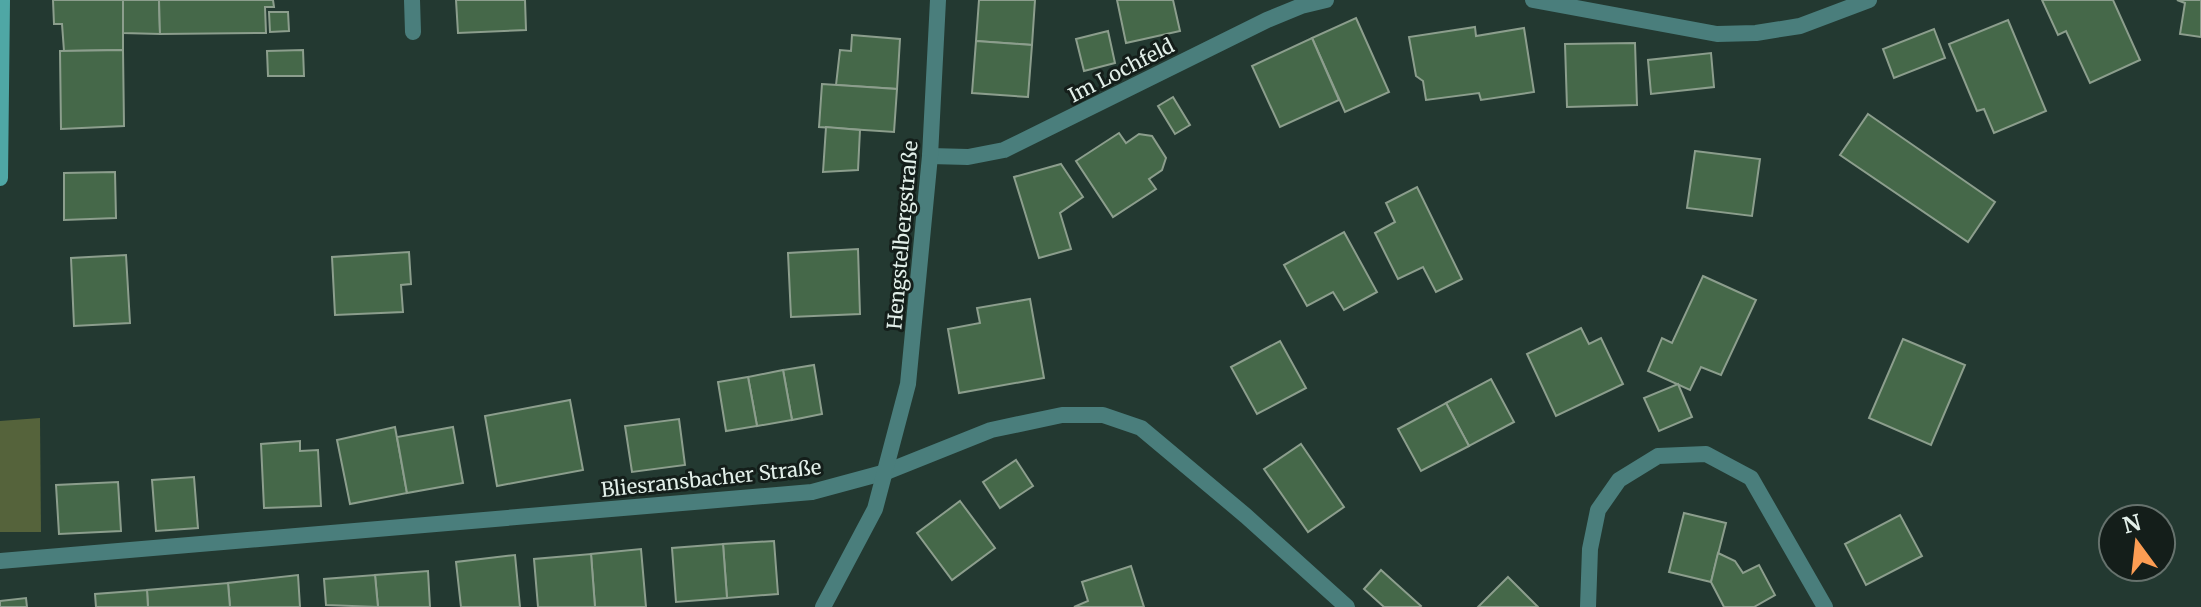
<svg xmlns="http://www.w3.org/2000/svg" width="2201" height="607" font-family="Merriweather,serif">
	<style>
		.green { fill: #55633b }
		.building { fill: #456849; stroke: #8c9e8d; stroke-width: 2 }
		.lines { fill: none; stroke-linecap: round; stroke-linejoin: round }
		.street { stroke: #4a7e7c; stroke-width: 16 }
		.secondary { stroke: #4fa7a5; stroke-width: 16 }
		.labels { text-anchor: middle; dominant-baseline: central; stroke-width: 6; stroke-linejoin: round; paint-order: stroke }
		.street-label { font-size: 20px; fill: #e2efe9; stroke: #141e1a }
	</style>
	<rect width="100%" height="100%" fill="#233931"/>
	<polygon class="green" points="40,418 41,532 0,532 0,421"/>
	<g class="building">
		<polygon points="53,0 123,0 123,50 64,51 62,24 54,24"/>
		<polygon points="123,0 159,0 160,34 123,33"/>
		<polygon points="159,0 273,0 274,7 265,7 266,33 160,34"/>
		<polygon points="456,0 525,0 526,30 458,33"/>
		<polygon points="979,0 1035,0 1032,45 976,41"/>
		<polygon points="1117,0 1173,0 1180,31 1126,43"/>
		<polygon points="2042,0 2113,0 2140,60 2090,83 2066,31 2058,35"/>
		<polygon points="2177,0 2201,0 2201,37 2180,34 2185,3"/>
		<polygon points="269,12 288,12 289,31 270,32"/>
		<polygon points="1356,18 1389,92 1345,112 1312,38"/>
		<polygon points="2008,20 2046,111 1994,133 1984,109 1977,111 1949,44"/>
		<polygon points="1475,27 1476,36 1524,28 1534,92 1481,100 1479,93 1426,100 1423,81 1416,76 1409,37"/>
		<polygon points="1934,29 1945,58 1894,78 1883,49"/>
		<polygon points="1108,31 1115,63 1084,71 1076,39"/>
		<polygon points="852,35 900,39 897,89 836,85 840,50 851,51"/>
		<polygon points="1312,38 1339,100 1280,127 1252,66"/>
		<polygon points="976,41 1032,45 1028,97 972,93"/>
		<polygon points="1635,43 1637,105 1567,107 1565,44"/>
		<polygon points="123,50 124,126 61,129 60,51"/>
		<polygon points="303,50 304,76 268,76 267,51"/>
		<polygon points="1711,53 1714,87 1651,94 1648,60"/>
		<polygon points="822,84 897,89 894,132 819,127"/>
		<polygon points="1173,97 1190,125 1175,134 1158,106"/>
		<polygon points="1868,114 1995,202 1968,242 1840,155"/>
		<polygon points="826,127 860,130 858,170 823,172"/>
		<polygon points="1119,133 1126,143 1139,134 1152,136 1166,158 1162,170 1149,179 1156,189 1113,217 1076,161"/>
		<polygon points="1695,151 1760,159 1752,216 1687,208"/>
		<polygon points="1061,164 1083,197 1060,213 1071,249 1039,258 1014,177"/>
		<polygon points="115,172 116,218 64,220 64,173"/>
		<polygon points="1417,187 1462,279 1436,292 1423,267 1398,279 1375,233 1395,222 1386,203"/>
		<polygon points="1344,232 1377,292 1344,310 1333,292 1307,306 1284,265"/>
		<polygon points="858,249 860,314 791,317 788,253"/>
		<polygon points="409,252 411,284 401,285 403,312 335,315 332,257"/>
		<polygon points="126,255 130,323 74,326 71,258"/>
		<polygon points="1703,276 1756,300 1721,375 1701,367 1690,390 1648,371 1662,338 1672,343"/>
		<polygon points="1030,299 1044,378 959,393 948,329 980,323 977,308"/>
		<polygon points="1581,328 1589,344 1601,338 1623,384 1556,416 1527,354"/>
		<polygon points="1903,339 1965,365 1931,445 1869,418"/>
		<polygon points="1280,341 1306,388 1257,414 1231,367"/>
		<polygon points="814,365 822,414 792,420 783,370"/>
		<polygon points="783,370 792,420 757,426 748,377"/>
		<polygon points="748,377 757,426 726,431 718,382"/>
		<polygon points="1491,379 1514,422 1469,446 1446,403"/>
		<polygon points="1678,384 1692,417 1659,431 1644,398"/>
		<polygon points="570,400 583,470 497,486 485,416"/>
		<polygon points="1446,403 1469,446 1421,471 1398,429"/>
		<polygon points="679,419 685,465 632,472 625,426"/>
		<polygon points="395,427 407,493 350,504 337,440"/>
		<polygon points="453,427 463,483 407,493 397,437"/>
		<polygon points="300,441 300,451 318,450 321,506 264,508 261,444"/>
		<polygon points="1301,444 1344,507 1308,532 1264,469"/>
		<polygon points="1016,460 1033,486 1000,508 983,482"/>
		<polygon points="194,477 198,528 156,531 152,480"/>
		<polygon points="118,482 121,531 59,534 56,485"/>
		<polygon points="960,501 995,548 952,580 917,533"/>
		<polygon points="1684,513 1726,523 1711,582 1669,572"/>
		<polygon points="1900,515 1922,556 1866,585 1845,544"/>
		<polygon points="774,541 778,594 727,598 723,544"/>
		<polygon points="723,544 727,598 676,602 672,548"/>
		<polygon points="641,549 646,607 595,607 591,554"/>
		<polygon points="1718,553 1735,561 1743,573 1759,565 1775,595 1754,607 1724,607 1711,582"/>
		<polygon points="591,554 595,607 538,607 534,559"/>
		<polygon points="515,555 520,607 461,607 456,562"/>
		<polygon points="1131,566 1144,607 1074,607 1088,601 1082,582"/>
		<polygon points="1381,570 1421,606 1420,607 1384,607 1364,589"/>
		<polygon points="428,571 430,607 378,607 375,575"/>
		<polygon points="298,575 300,607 230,607 228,583"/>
		<polygon points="375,575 378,607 326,605 324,579"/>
		<polygon points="1508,577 1538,607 1478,607"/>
		<polygon points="228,583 230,607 148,607 147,590"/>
		<polygon points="147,590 148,607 96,607 95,594"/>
		<polygon points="26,598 27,607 0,607 0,601"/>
	</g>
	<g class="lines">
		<g class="street">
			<polyline points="412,0 413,32"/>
			<polyline points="1533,0 1717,34 1756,33 1800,26 1869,0"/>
			<polyline points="930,156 968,157 1004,150 1267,20 1301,6 1326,0"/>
			<polyline points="0,561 812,492 886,472 991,430 1062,415 1103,415 1141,428 1246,516 1347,607"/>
			<polyline points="823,607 875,509 908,384 930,156 938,0"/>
			<polyline points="1588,607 1590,549 1598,510 1619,480 1658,456 1706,454 1751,478 1825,607"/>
		</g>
		<polyline class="secondary" points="0,178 2,0"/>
	</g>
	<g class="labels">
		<g class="street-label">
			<text transform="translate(1121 70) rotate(-27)">Im Lochfeld</text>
			<text transform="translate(902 235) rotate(-85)">Hengstelbergstraße</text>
			<text transform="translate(711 478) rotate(-6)">Bliesransbacher Straße</text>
		</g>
	</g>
	<g transform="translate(2137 543) rotate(345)"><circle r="38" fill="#141e1a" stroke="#66726d" stroke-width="2"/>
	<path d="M0-6L14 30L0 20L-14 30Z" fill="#fc9d53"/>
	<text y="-12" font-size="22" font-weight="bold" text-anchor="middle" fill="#e2efe9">N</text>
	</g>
</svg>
